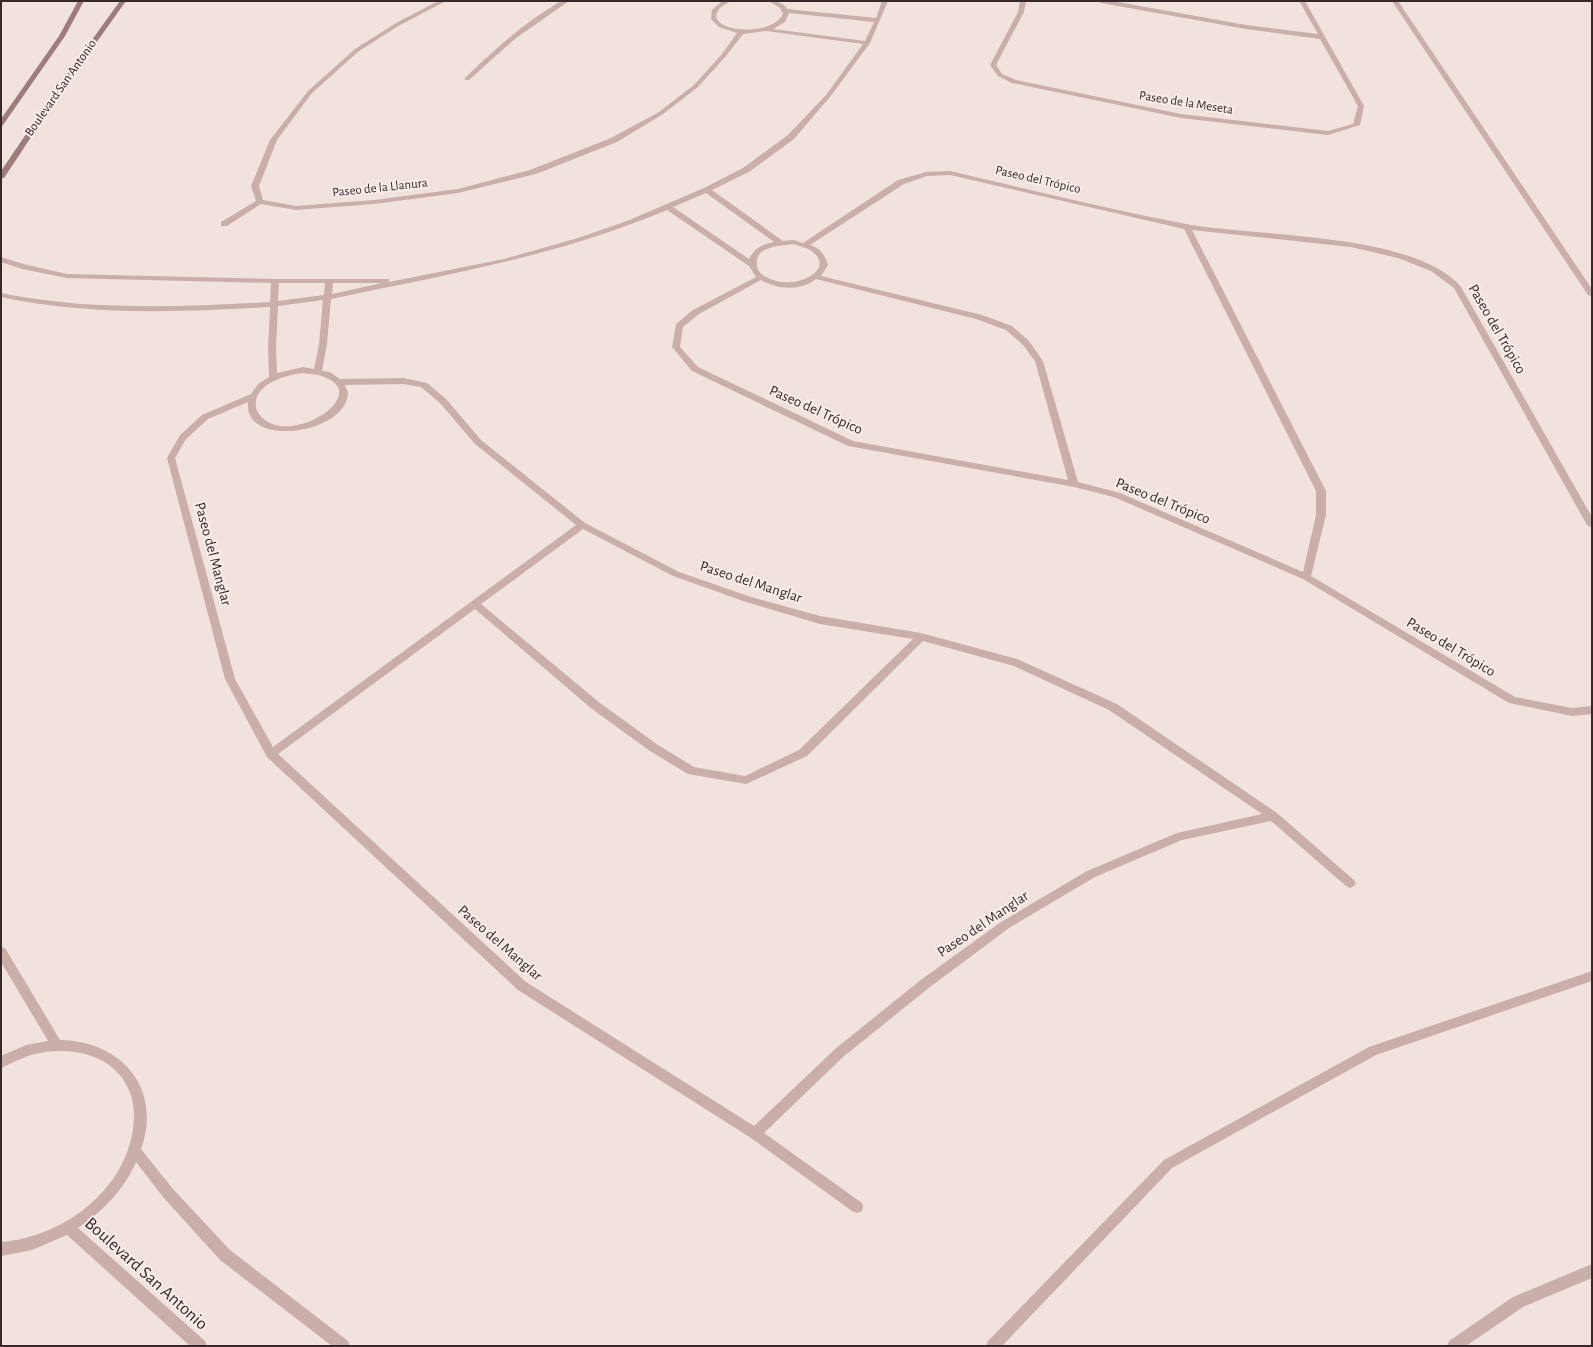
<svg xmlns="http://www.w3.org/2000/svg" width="1593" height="1347" font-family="'Alegreya Sans',sans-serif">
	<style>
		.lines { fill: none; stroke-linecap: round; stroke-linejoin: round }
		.street { fill: #caaeaa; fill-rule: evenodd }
		.secondary { fill: #9d7c7b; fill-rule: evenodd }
		.labels { text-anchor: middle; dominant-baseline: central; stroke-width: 4; stroke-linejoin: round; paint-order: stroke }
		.far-street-label { font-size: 13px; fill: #372929; stroke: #f9edea }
		.street-label { font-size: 15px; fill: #372929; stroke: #f9edea }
		.near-street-label { font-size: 18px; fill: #372929; stroke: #f9edea }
	</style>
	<rect width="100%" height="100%" fill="#f2e2de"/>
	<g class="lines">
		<g class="street">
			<path d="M438,1H446L400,25L359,51L312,93L277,140L259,186L263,200L296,206L374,200L458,189L530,170L611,138L659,112L694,85L722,54L737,33L719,27L711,19L712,10L722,1H730C727,4 720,6 718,11C705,31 770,39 783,14L780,8L769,1C776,1 783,2 787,9L876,18L882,1H888L870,43L830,97L794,139L749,172L712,190L783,241L793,240L803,243L898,180L926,172L950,171C1028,189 1107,209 1186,224C1255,237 1415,232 1461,287L1592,517V528L1587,525L1454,288L1431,271L1398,258L1351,247L1192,230L1326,491V515L1311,576L1515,697L1572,708L1592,706V714L1572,716L1509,703L1303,579L1114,497L1074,487L848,446L692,371L672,347L676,324L693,310L756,277L749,266L667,210C558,256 446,275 331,299L327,344L322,371L330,372L340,379L403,378L427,383L446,399L481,440L585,523L679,572L751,597L820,616L921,633L1017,659L1117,704L1277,813L1354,880L1356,883L1354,886L1350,888L1346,886L1271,821L1182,840L1095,877L1009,928L930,987L843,1057L764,1133L862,1203L863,1207L862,1211L857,1213L852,1211L751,1138L518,990L267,757L225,679L167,458L180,435L202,415L251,394L258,384L269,377L268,349L270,307C181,312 89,316 1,297V293C89,311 181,307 270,302L271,283L67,278L22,269L1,262V257L27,265L67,274L275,279H389V282L504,259L578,238L627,221L704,188L743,168L788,135L826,95L863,44L766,31L743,34L726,56L698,87L663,114L617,142L536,174L458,193L374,204L296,210L261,204L227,226H221V222L256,201L251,186L270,140L308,91L355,49L396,23ZM789,13L874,22L865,41L773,29L785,22ZM950,175L1184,229L1316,491V515L1303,572L1120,493L1078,482L1043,361L1029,341L1012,326L982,315L821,276L828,265C825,255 820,248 810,245L904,184L927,176ZM706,193L774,242C763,244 754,248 749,259L673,207ZM793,244C798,246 805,247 810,250C840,269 793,293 766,277C761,274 757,270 757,265C754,246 780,246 793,244ZM816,279L976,319L1006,330L1023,345L1035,361L1068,480L853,441L698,367L680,347L683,327L699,314L761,280C778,290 801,291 816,279ZM279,283H325L324,295L278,301ZM333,283H382L332,294ZM323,300L319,344L314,369L303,367L277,373L276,349L278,306ZM303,373C310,374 318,374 324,377C369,393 303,439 270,423C264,420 258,415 256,408C252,384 286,375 303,373ZM403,384L421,387L440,403L475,444L576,525L273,747L235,679L175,458L186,439L208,419L248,402C243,449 347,434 348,393C348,391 345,387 345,385ZM583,529L673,576L746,602L820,624L913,639L799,750L745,776L694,767L658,745L600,703L481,604ZM475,609L592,709L650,751L688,774L746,784L807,756L923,641L1014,666L1109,710L1262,814L1177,833L1087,871L1001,922L922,979L835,1049L754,1126L526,982L278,754Z"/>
			<path d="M561,1H569L516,38L469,80H465V78C495,49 525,22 561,1Z"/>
			<polygon points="1020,1 1026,1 1024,12 996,65 1002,74 1016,80 1181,114 1328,131 1353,124 1358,106 1320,39 1246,29 1101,3 1098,1 1112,1 1246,25 1318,34 1299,1 1305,1 1364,106 1360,125 1328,135 1181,118 1012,83 998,76 990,65 1018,12"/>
			<polygon points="1392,1 1398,1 1592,289 1592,297 1588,295"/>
			<path d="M1,947L5,948L60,1040C121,1041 163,1088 141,1149L173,1189L230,1250L348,1341L350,1346H332L220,1260L163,1197L136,1162C124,1190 103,1211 78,1228L205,1341L207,1346H190L67,1235L32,1250L1,1256V1242C66,1237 133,1185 134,1116C134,1092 123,1073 103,1061C82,1050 57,1049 35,1054C23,1057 12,1063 1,1068V1056L26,1045L48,1041L1,962Z"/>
			<polygon points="1592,971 1592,981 1376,1055 1172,1168 1002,1346 986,1346 988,1341 1164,1160 1369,1047"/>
			<polygon points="1592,1264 1592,1278 1523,1307 1466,1346 1447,1346 1449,1341 1513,1297"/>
		</g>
		<g class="secondary">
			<polygon points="78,1 84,1 65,36 3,125 1,126 1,119 59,36"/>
			<polygon points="120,1 126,1 61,92 4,178 1,178 1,171 56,90"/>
		</g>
	</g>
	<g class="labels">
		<g class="far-street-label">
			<text transform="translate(61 88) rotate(-55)">Boulevard San Antonio</text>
			<text transform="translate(1186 103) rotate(9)">Paseo de la Meseta</text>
			<text transform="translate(1038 180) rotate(13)">Paseo del Trópico</text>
			<text transform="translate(380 188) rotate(-6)">Paseo de la Llanura</text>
		</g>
		<g class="street-label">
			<text transform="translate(1497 329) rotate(60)">Paseo del Trópico</text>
			<text transform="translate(816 410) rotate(24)">Paseo del Trópico</text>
			<text transform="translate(1163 501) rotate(22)">Paseo del Trópico</text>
			<text transform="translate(213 554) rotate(75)">Paseo del Manglar</text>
			<text transform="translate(751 582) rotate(18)">Paseo del Manglar</text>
			<text transform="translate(1451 647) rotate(31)">Paseo del Trópico</text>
			<text transform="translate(983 924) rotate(-34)">Paseo del Manglar</text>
			<text transform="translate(500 943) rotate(41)">Paseo del Manglar</text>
		</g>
		<g class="near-street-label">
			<text transform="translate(146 1274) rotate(42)">Boulevard San Antonio</text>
		</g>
	</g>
	<rect width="1593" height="1347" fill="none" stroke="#372929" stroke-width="4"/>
</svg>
